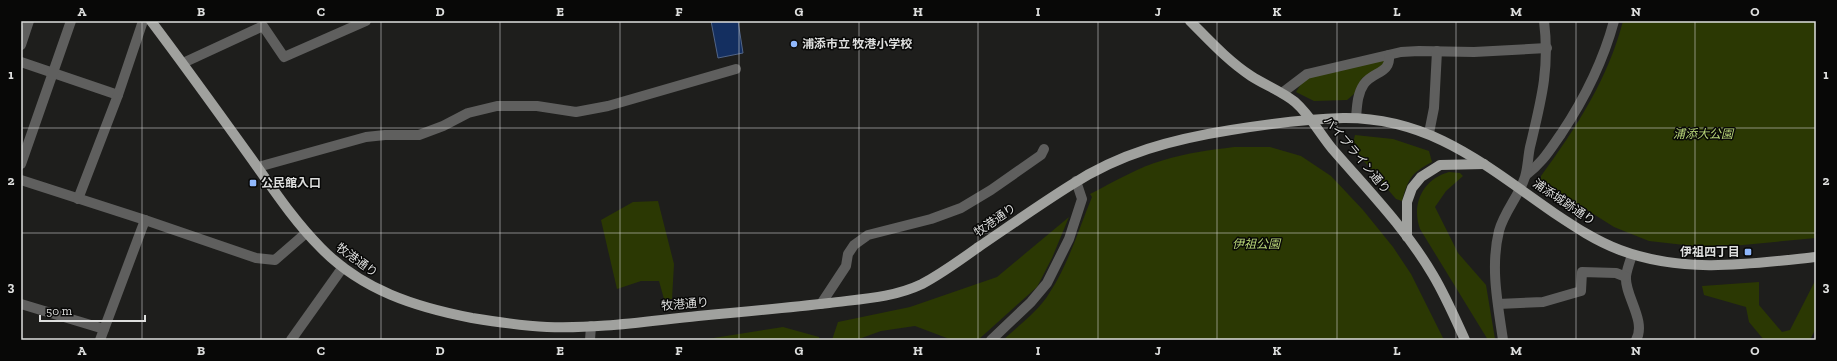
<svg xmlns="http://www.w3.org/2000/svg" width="1837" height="361" font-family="'Zilla Slab','Noto Sans JP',serif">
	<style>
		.green { fill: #2b3803 }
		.water { fill: #142f60; stroke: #516486 }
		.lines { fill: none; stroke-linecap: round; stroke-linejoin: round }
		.minor { stroke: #5f5f5e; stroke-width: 10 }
		.major { stroke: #a0a19e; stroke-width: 10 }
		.grid { fill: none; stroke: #dedfde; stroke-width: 1; stroke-opacity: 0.55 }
		.poi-dot { fill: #90b8fd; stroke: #080807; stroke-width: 1.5 }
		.labels { text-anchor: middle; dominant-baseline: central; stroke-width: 3; stroke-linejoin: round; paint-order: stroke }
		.poi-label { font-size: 12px; font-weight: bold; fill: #dedfde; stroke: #080807; text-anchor: start }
		.park-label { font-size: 12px; font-style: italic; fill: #b8d578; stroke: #080807 }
		.street-label { font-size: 12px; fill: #dedfde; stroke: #080807 }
		.neatline { fill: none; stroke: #dedfde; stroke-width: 1.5 }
		.grid-label { font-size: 13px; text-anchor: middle; font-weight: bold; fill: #dedfde }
	</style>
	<rect width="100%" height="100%" fill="#1e1e1c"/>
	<g class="green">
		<path d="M1623,21H1816V238L1711,248L1649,241L1614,227L1541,181V176C1576,128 1608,79 1623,21Z"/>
		<polygon points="1387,59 1381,68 1362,78 1354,94 1347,100 1314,101 1296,92 1301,84 1309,77"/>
		<path d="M1355,135L1393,139L1429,151L1432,162C1411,173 1408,179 1402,201L1396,199L1352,147Z"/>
		<path d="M1234,147H1270L1301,156L1331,176L1363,210L1393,247L1411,274L1444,340H1003C1019,325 1039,311 1050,292C1069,263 1079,228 1092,197L1090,194C1114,182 1138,167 1164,160C1187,153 1210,150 1234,147Z"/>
		<path d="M1449,172L1460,173L1463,176L1446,191L1435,207L1458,253L1486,285L1495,339L1488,340L1420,229C1411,204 1423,179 1449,172Z"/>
		<polygon points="658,201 674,264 672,299 664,299 659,281 641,281 617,289 601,220 633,202"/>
		<polygon points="1069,217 1052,258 1037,287 978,340 952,340 915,326 881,331 856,340 832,340 838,322 910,307 997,277"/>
		<polygon points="1816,279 1816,328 1810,340 1764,340 1749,322 1746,307 1704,295 1702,286 1759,282 1759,305 1782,332 1790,330"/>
		<polygon points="783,327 819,337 820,340 701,340"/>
	</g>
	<polygon class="water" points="711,21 738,21 743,53 718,58"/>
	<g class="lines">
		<g class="minor">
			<polyline points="21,45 29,21"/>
			<polyline points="21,62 118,95"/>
			<polyline points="183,63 263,26 284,57 366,21"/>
			<polyline points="1282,93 1307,74 1401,52 1419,51 1474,52 1547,48"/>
			<path d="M1356,118C1357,107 1357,94 1364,84C1373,71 1391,74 1389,55"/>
			<polyline points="1429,133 1434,108 1437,51"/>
			<polyline points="21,164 71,21"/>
			<polyline points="258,167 366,137 385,135 419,135 443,126 468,113 497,106 537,106 576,112 608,106 736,69"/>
			<path d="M1526,175C1543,162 1549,151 1561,134C1585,98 1603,62 1614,21"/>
			<polyline points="21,180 145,220 256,258 275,260 306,233"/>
			<polyline points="78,199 118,95 143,21"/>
			<path d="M1632,255C1630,261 1627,269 1626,276C1624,295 1647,321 1636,340"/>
			<polyline points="21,304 104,329"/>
			<polyline points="821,304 846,266 848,254 854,245 868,235 931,219 961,208 991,190 1041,155 1044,149"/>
			<polyline points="1498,304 1543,302 1581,291 1582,272 1616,273 1626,277"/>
			<polyline points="100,340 145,220"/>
			<polyline points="291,340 343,267"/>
			<polyline points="590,340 591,326"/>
			<polyline points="991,340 1031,302 1047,283 1069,239 1082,199 1076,181"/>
			<path d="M1503,340C1498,305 1490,267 1499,231C1504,212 1519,196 1525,177C1528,167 1528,156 1530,147C1541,101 1550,69 1544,21"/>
		</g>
		<g class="major">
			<path d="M151,21C185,66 218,112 251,158C273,189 294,221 321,248C362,290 415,307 472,318C497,322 522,326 547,327C597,329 648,321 698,316C742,312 786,308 829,303C860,299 893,298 922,284C941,274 959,261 977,248C1008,227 1039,205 1071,185C1120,153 1174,139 1231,130C1268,124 1305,119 1343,118C1431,117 1486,166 1554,213C1575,227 1596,241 1620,250C1684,274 1750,264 1816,257"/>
			<path d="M1190,21C1209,40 1228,61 1251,76C1265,85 1281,91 1295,102C1311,116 1321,136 1335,152C1369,191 1406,229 1433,275C1445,295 1455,318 1465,340"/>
			<polyline points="1407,237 1407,202 1412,188 1421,177 1440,165 1484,164"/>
		</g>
	</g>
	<path class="grid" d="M142,21V340M261,21V340M381,21V340M500,21V340M620,21V340M739,21V340M859,21V340M978,21V340M1098,21V340M1217,21V340M1337,21V340M1456,21V340M1576,21V340M1695,21V340M21,128H1816M21,233H1816"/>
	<g class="poi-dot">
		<circle cx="794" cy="44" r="4"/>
		<rect x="249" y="179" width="8" height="8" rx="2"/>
		<rect x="1744" y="248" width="8" height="8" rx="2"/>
	</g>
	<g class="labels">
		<g class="poi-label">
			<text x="802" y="44">浦添市立 牧港小学校</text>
			<text x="261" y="183">公民館入口</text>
			<text x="1740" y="252" text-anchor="end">伊祖四丁目</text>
		</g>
		<g class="park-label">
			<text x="1703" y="134">浦添大公園</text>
			<text x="1256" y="244">伊祖公園</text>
		</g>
		<g class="street-label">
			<text transform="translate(1357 155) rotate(50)">パイプライン通り</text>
			<text transform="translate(1564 202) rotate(34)">浦添城跡通り</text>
			<text transform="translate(995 220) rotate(-35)">牧港通り</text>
			<text transform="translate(357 260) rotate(36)">牧港通り</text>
			<text transform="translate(685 304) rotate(-5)">牧港通り</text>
		</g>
	</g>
	<rect width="1837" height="361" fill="none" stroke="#080807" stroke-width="44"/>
	<path d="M40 315v6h105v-6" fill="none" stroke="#dedfde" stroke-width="2"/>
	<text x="46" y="315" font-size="12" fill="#dedfde" stroke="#080807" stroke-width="3" paint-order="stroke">50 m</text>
	<rect x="22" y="22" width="1793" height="317" class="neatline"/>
	<g class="grid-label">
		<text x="82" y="16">A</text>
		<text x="201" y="16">B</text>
		<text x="321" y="16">C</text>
		<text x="440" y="16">D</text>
		<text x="560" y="16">E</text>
		<text x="679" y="16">F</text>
		<text x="799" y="16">G</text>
		<text x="918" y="16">H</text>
		<text x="1038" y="16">I</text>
		<text x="1158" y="16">J</text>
		<text x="1277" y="16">K</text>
		<text x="1397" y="16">L</text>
		<text x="1516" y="16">M</text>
		<text x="1636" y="16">N</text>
		<text x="1755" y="16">O</text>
		<text x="11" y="79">1</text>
		<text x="1826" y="79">1</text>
		<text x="11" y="185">2</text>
		<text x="1826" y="185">2</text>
		<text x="11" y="291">3</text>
		<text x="1826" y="291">3</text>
		<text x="82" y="355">A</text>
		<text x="201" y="355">B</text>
		<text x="321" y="355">C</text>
		<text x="440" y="355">D</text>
		<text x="560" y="355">E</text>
		<text x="679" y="355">F</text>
		<text x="799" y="355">G</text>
		<text x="918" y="355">H</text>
		<text x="1038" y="355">I</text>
		<text x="1158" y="355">J</text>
		<text x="1277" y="355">K</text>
		<text x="1397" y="355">L</text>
		<text x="1516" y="355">M</text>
		<text x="1636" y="355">N</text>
		<text x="1755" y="355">O</text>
	</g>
</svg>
